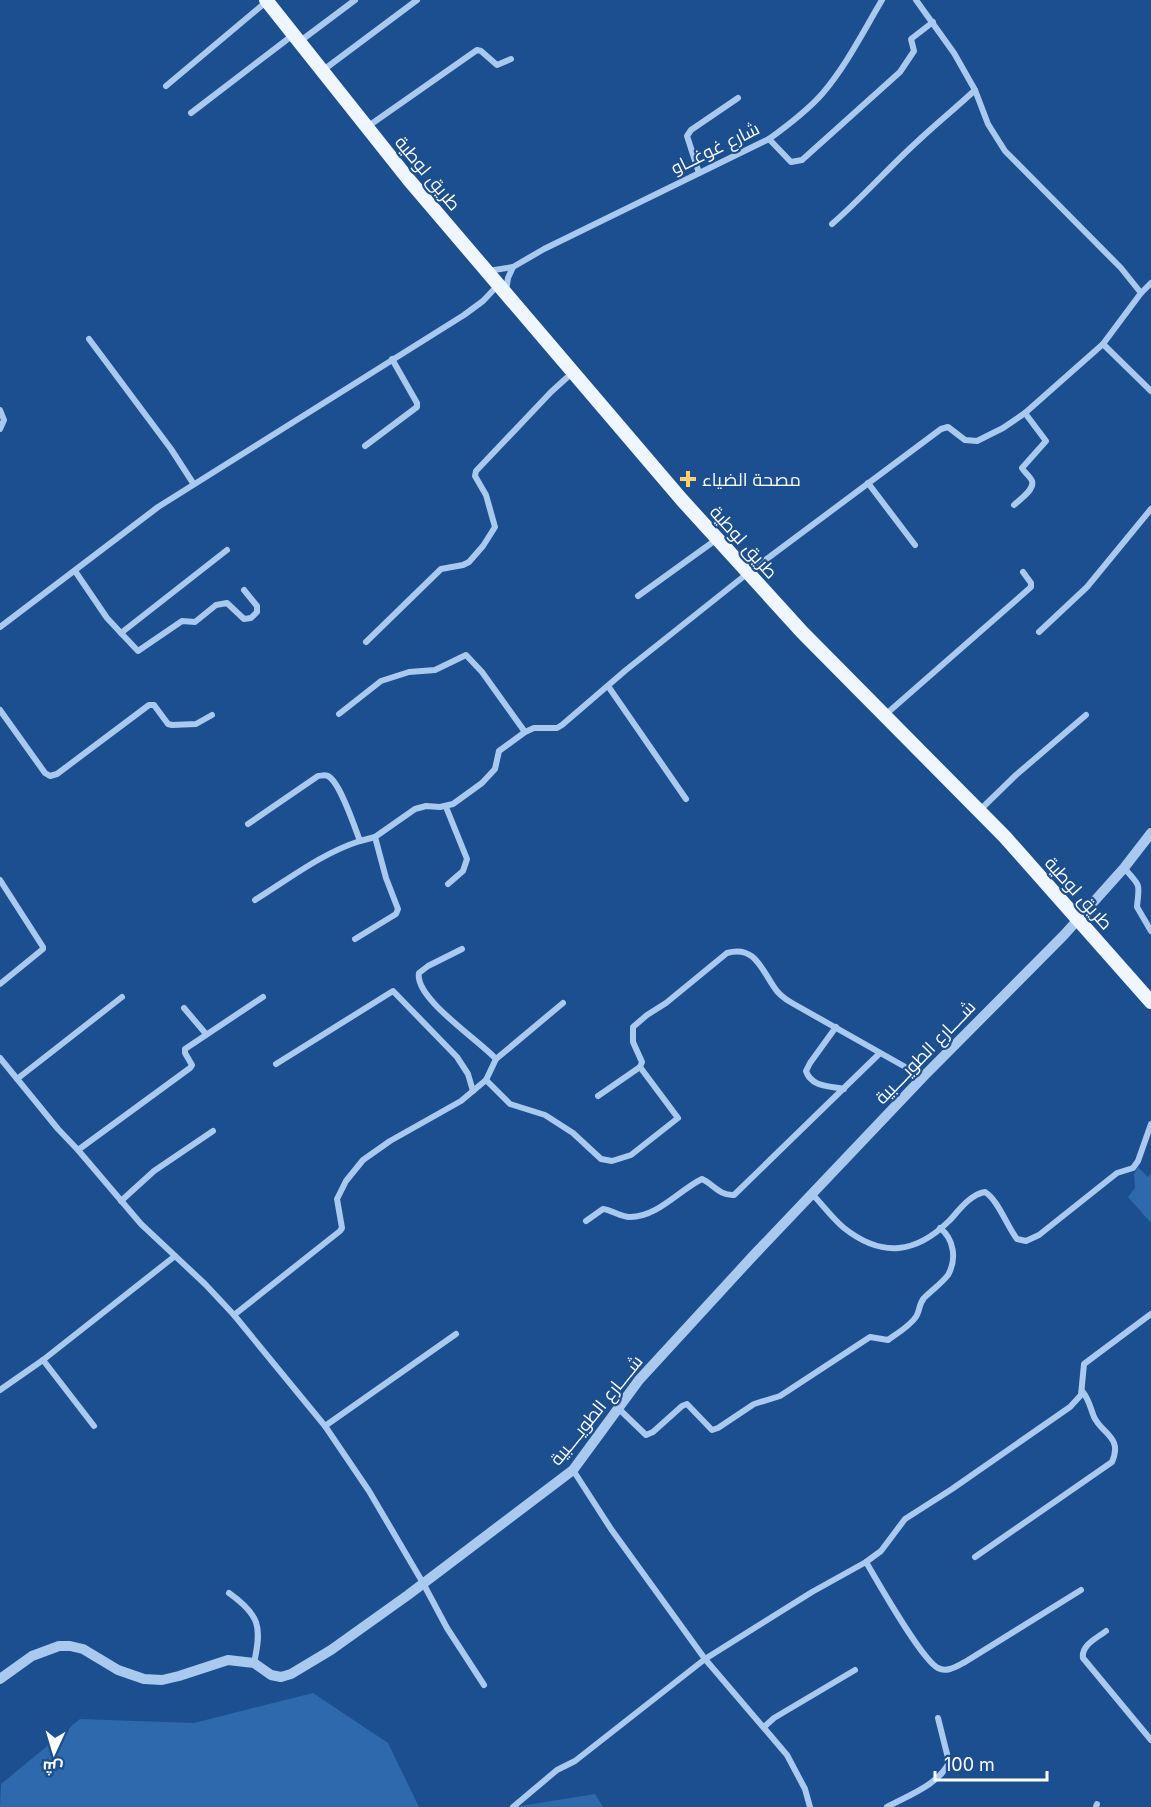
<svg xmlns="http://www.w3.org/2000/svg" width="1151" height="1807" font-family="Inter,Cairo,sans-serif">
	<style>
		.green { fill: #2e69ad }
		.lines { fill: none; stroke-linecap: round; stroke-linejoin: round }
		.minor { stroke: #a9c9ee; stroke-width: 6 }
		.tertiary { stroke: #a9c9ee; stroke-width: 10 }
		.primary { stroke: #f0f6ff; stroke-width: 14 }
		.poi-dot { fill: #ffd166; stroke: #1b4f8f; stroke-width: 2 }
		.labels { text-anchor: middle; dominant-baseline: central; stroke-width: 4.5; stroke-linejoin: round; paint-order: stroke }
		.street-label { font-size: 18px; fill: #fff; stroke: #1b4f8f }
		.poi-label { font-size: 18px; fill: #fff; stroke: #1b4f8f; text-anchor: start }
	</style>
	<rect width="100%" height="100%" fill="#1b4f8f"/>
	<g class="green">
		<polygon points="1138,1167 1148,1177 1151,1173 1151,1223 1128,1197 1135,1188 1134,1174"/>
		<polygon points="313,1693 388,1743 419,1807 0,1807 1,1784 80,1719 194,1723"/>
		<polygon points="595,1794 603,1807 514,1807"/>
	</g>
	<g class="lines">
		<g class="minor">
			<polyline points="916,0 954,53 975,90 988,124 1005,151 1121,268 1141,293"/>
			<polyline points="299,42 355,0"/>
			<polyline points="322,71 417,0"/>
			<polyline points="166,86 266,2"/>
			<polyline points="191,113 293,35"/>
			<polyline points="367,127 477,50 481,51 497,65 511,59"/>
			<polyline points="769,139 791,162 802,160 900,72 914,51 911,39 933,22"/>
			<polyline points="699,173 687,136 691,130 738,98"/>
			<path d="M832,224C862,198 889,167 919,140C937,123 957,107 975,90"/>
			<path d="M488,271L513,267L544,249L769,139C787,126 807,111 822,94C846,66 863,32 882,0"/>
			<polyline points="506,291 508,278 513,267"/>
			<polyline points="89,339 171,449 193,483"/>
			<polyline points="1103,344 1151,391"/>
			<polyline points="0,410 4,420 0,429"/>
			<polyline points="365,446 417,407 417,403 392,359"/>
			<polyline points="868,483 915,545"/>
			<path d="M1014,505C1019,500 1035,490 1032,481C1030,476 1024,472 1022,468L1046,441L1025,413"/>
			<polyline points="75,571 107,618 121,633 227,550"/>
			<polyline points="638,596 717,539"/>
			<polyline points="0,627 158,507 464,315 483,301 499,284"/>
			<polyline points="1039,632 1087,587 1151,509"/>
			<polyline points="121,633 138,651 182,621 195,622 216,605 227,603 244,619 251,618 257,612 257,606 244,590"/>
			<polyline points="366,642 441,569 463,565 469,562 483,546 495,527 486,495 475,476 476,471 551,392 572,373"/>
			<polyline points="608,686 686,799"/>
			<polyline points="0,710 45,773 50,776 57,774 149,705 154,705 168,724 172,725 196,724 212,715"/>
			<polyline points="339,714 381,681 409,672 435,670 466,655 482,672 525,732"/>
			<polyline points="885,715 1031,587 1031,583 1023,572"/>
			<polyline points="446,807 467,859 463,871 448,884"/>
			<polyline points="980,810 1016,775 1086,715"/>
			<path d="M248,824L318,776C321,776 324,774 328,776C340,782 355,828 360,841L375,837"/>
			<path d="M1124,868C1142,888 1139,883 1137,907L1151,931"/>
			<polyline points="0,880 43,947 43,949 0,984"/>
			<path d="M255,900C289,879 322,853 360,841"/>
			<polyline points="355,939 396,914 398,909 386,878 375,837 415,809 426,806 440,807 453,804 482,783 495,769 499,751 525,732 534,728 557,728 562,725 626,670 748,573 941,429 948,427 965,440 977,441 1003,428 1025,413 1103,344 1141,293 1151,283"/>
			<path d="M462,949L428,966L419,973C414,998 479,1040 496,1059"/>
			<polyline points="184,1008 206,1034"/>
			<path d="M836,1027L810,1063L806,1071C811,1087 830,1086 844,1089"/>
			<polyline points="0,1058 58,1129 78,1150 141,1224 205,1284 234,1315 325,1426 369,1491 423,1583 447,1628 484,1685"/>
			<polyline points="276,1064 393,991 457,1057 468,1074 473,1091"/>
			<polyline points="17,1079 122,997"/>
			<polyline points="486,1080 510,1104 545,1115 573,1133 601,1159 612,1161 631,1155 678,1118 640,1067"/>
			<path d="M598,1096L640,1067L642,1062L633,1042V1027L647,1015L666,1003L727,953C754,945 761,968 774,987C778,994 785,999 792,1003L923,1077"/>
			<polyline points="78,1150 190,1068 192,1065 185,1053 185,1049 263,997"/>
			<path d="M812,1194C823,1205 832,1218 844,1228C882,1258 916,1254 950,1220C959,1210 971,1194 985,1192C998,1200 1007,1226 1017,1239L1026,1241L1039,1235L1117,1173L1133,1168L1138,1161L1151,1124"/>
			<polyline points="121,1201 154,1171 213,1131"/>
			<path d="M586,1221L603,1209C612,1210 620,1217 630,1217C658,1217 679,1190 702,1179C713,1184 720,1196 734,1195L879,1054"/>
			<polyline points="234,1315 340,1231 342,1228 337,1199 346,1181 363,1160 390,1141 461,1101 486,1080 496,1059 563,1003"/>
			<polyline points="43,1360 94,1426"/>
			<polyline points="0,1390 43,1360 175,1256"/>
			<path d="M618,1408L646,1435L653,1432L682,1406L687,1404L712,1430L718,1428L754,1404L780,1396L870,1337L888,1340C896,1334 912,1325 917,1315C920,1309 919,1304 924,1298C932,1290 941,1284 948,1275C957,1259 954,1239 940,1228"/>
			<polyline points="325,1426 456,1334"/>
			<polyline points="573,1470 611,1529 705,1659 787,1755 805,1789 810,1807"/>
			<path d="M975,1557L1112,1462C1123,1437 1102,1434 1094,1417C1090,1407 1089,1399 1082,1391"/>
			<path d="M866,1562C878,1582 921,1659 938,1668C947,1673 957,1666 965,1662L1081,1590"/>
			<path d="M229,1593C260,1615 262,1627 254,1663"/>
			<path d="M1106,1631C1097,1638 1081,1645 1083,1658L1151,1740"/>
			<polyline points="764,1727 774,1718 855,1670"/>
			<polyline points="513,1807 557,1770 575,1761 705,1659 812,1592 866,1562 881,1551 905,1519 952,1489 1070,1407 1081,1395 1084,1364 1151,1314"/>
			<path d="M887,1807C907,1796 940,1784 949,1762L938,1718"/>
			<polyline points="1096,1807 1097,1804"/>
		</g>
		<polyline class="tertiary" points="0,1679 32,1656 59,1646 70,1646 83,1649 118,1670 144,1679 162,1680 179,1676 228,1660 254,1663 271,1675 281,1677 291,1674 331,1650 408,1595 573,1470 639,1380 752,1257 923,1077 1064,935 1124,868 1151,833"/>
		<polyline class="primary" points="266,0 409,180 682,500 802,632 1005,837 1151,1002"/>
	</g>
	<path class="poi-dot" d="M685 470h6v6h6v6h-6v6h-6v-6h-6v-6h6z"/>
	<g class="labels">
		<g class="street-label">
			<text transform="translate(715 148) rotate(-26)">شارع غوغــاو</text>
			<text transform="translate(428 173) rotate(50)">طريق لوطية</text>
			<text transform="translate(744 542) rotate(48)">طريق لوطية</text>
			<text transform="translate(1079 893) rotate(48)">طريق لوطية</text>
			<text transform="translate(925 1052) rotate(-46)">شــــارع الطويــــبية</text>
			<text transform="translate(596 1410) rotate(-51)">شــــارع الطويــــبية</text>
		</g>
		<g class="poi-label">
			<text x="702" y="479">مصحة الضياء</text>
		</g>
	</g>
	<g transform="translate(54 1753) rotate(184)" stroke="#1b4f8f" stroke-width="4.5" paint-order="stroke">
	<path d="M0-4.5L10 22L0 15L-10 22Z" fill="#ffffff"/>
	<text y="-9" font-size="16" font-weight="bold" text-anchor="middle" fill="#ffffff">ش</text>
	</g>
	<path d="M935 1771v9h112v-9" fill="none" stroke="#ffffff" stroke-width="3"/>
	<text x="944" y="1771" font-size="18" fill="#ffffff" stroke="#1b4f8f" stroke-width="4.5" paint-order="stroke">100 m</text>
</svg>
